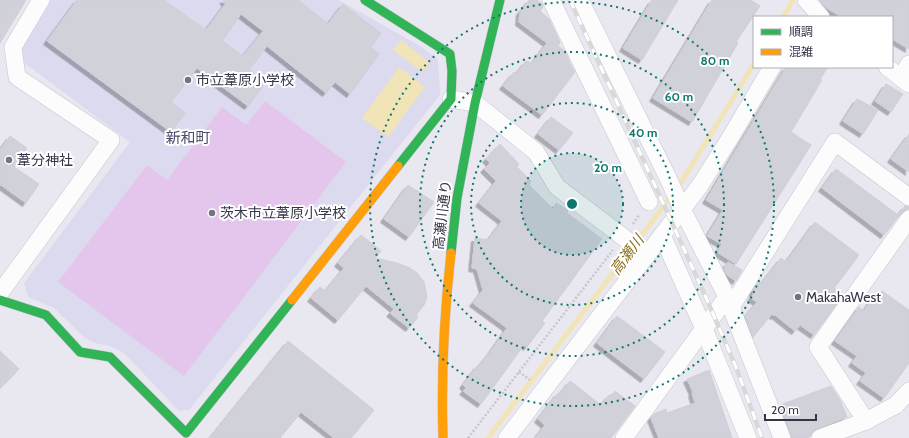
<svg xmlns="http://www.w3.org/2000/svg" width="909" height="438" font-family="Cabin,'Noto Sans JP',sans-serif">
	<style>
		.education { fill: #dcdaef }
		.green { fill: #e4c6ed }
		.water { fill: #f1e4b6 }
		.lines { fill: none; stroke-linecap: round; stroke-linejoin: round }
		.stream { stroke: #f1e4b6; stroke-width: 5 }
		.building { fill: #d1d1da; stroke: #cfced9; fill-rule: evenodd; filter: url(#shadow) }
		.street-casing { stroke: #c6c5cf; stroke-width: 18 }
		.fast-casing { stroke: #c9c7d9; stroke-width: 10 }
		.slow-casing { stroke: #c9c7d9; stroke-width: 10 }
		.path { stroke: #c6c6ce; stroke-width: 2.5; stroke-dasharray: 2 2; stroke-linecap: butt }
		.street { stroke: #fcfcfd; stroke-width: 17 }
		.fast { stroke: #30b455; stroke-width: 9 }
		.slow { stroke: #ff9f0a; stroke-width: 9 }
		.rail-casing { stroke: #d8d8d9; stroke-width: 4.5 }
		.rail { stroke: #fff; stroke-width: 3; stroke-dasharray: 9; stroke-linecap: butt }
		.ring { fill: none; stroke: #0f766e; stroke-width: 2; stroke-dasharray: 2 4 }
		.poi-dot { fill: #737482; stroke: #fff; stroke-width: 1.5 }
		.labels { text-anchor: middle; dominant-baseline: central; stroke-width: 4; stroke-linejoin: round; paint-order: stroke }
		.poi-label { font-size: 14px; fill: #343547; stroke: #fff; text-anchor: start }
		.street-label { font-size: 14px; fill: #343547; stroke: #fff }
		.neighbourhood-label { font-size: 15px; fill: #4b4c6b; stroke: #fff }
		.water-label { font-size: 15px; font-style: italic; fill: #887220; stroke: #fff }
		.centre { fill: #0f766e; stroke: #fff; stroke-width: 2 }
		.ring-label { font-size: 12px; text-anchor: middle; font-weight: bold; fill: #0f766e; stroke: #fff; stroke-width: 4; stroke-linejoin: round; paint-order: stroke }
	</style>
	<defs>
		<filter id="shadow"><feDropShadow dx="-3.5" dy="3.5" stdDeviation="0" flood-color="#0004"/></filter>
	</defs>
	<rect width="100%" height="100%" fill="#e9e8f0"/>
	<polygon class="education" points="51,0 339,0 420,46 438,59 440,95 189,410 179,411 125,354 119,350 107,345 98,344 86,339 54,308 28,297 24,283 130,142 23,62 21,50"/>
	<polygon class="green" points="265,101 346,162 184,376 58,282 147,165 167,180 222,107 246,125"/>
	<g class="water">
		<polygon points="401,40 430,63 422,72 393,50"/>
		<polygon points="399,67 425,87 388,137 362,118"/>
	</g>
	<g class="lines">
		<g class="stream">
			<polyline points="783,17 793,0"/>
			<polyline points="677,189 754,64"/>
			<polyline points="488,438 672,195"/>
		</g>
	</g>
	<g class="building">
		<polygon points="0,0 26,0 0,43"/>
		<path d="M77,0H164L206,30L226,3L223,0H298L328,24L343,4L381,33L371,47L379,54L350,94L335,82L326,93L267,46L249,70L266,82L248,106L197,68L171,102L185,113L171,132L47,41ZM241,14L263,31L243,56L222,41Z"/>
		<polygon points="529,0 537,0 542,4 543,7 540,11 549,19 560,42 558,46 565,51 569,61 569,62 575,72 542,115 503,86 514,72 516,74 526,61 532,63 547,43 519,22 520,12"/>
		<polygon points="652,0 678,0 642,60 623,48"/>
		<polygon points="712,0 751,0 760,6 736,42 738,43 692,122 653,98"/>
		<polygon points="819,0 909,0 909,49 892,39 892,17 842,17 825,7"/>
		<polygon points="786,67 828,67 820,79 822,80 791,132 811,145 736,264 717,252 722,244 707,236 723,210 706,200"/>
		<polygon points="886,84 903,94 891,112 875,101"/>
		<polygon points="857,99 878,110 863,134 843,121"/>
		<polygon points="551,117 573,133 559,150 538,134"/>
		<polygon points="909,134 909,172 891,159"/>
		<polygon points="10,136 27,148 14,167 39,184 26,203 1,185 0,186 0,150"/>
		<polygon points="500,144 519,164 517,167 531,181 529,185 553,209 556,203 568,210 567,213 602,239 542,321 545,323 527,347 524,345 481,404 463,391 466,388 463,385 478,365 479,366 491,351 507,328 473,303 483,290 477,269 472,268 475,238 488,240 502,221 479,203 496,181 484,169 490,163 486,159"/>
		<polygon points="836,169 898,215 905,206 909,207 909,209 905,210 901,213 884,235 822,188"/>
		<polygon points="408,185 434,202 409,237 384,219"/>
		<polygon points="815,222 859,255 834,288 843,295 814,335 800,325 795,331 775,315 774,316 772,314 753,337 745,316 757,302 751,298 754,293 752,292 759,281 762,283 781,258 786,262"/>
		<polygon points="361,235 381,251 375,258 397,263 410,268 417,273 424,282 427,297 424,305 416,315 418,317 409,328 390,313 394,309 366,286 338,320 311,298 320,287 325,291 344,268 338,263"/>
		<polygon points="728,262 742,270 736,281 727,275 724,269"/>
		<polygon points="877,291 880,294 882,291 909,310 909,363 884,398 860,381 866,373 852,363 857,356 835,341 859,307 864,311"/>
		<polygon points="617,316 665,352 644,379 597,343"/>
		<polygon points="288,341 374,410 351,438 334,438 301,412 280,438 210,438"/>
		<polygon points="0,351 19,369 0,388"/>
		<polygon points="709,370 732,438 659,438 651,418 654,414 666,409 667,413 695,403 692,393 693,392 687,379"/>
		<polygon points="570,381 601,405 609,395 611,396 615,391 635,406 611,438 535,438 545,425 538,419 558,393 560,394"/>
		<polygon points="831,386 840,400 847,417 816,429 812,432 810,437 792,438 780,405"/>
	</g>
	<g class="lines">
		<g class="street-casing">
			<g id="street">
				<polyline points="551,0 649,202"/>
				<polyline points="580,0 668,178 682,209 727,297 782,438"/>
				<polyline points="806,0 821,17"/>
				<polyline points="887,67 909,84"/>
				<polyline points="901,78 909,64"/>
				<polyline points="451,99 475,103 536,152 557,187 647,255"/>
				<polyline points="662,235 704,329 748,438"/>
				<polyline points="0,293 111,140 17,77 13,47 41,0"/>
				<polyline points="731,307 835,142 909,197"/>
				<polyline points="866,421 818,347 909,219"/>
				<polyline points="507,438 699,187 730,138 772,67"/>
				<polyline points="624,438 727,297"/>
				<polyline points="820,438 866,421 896,405 909,391"/>
			</g>
		</g>
		<g class="fast-casing">
			<g id="fast">
				<polyline points="365,0 450,54 452,71 451,99 398,166"/>
				<polyline points="451,253 457,198 475,103 500,0"/>
				<polyline points="0,300 46,315 80,352 110,357 186,433 292,300"/>
			</g>
		</g>
		<g class="slow-casing">
			<g id="slow">
				<polyline points="292,300 398,166"/>
				<path d="M443,438C441,376 444,315 451,253"/>
			</g>
		</g>
		<g class="path">
			<polyline points="633,224 639,215"/>
			<polyline points="519,372 530,380"/>
			<polyline points="468,438 613,250"/>
		</g>
		<use href="#street" class="street"/>
		<use href="#fast" class="fast"/>
		<use href="#slow" class="slow"/>
		<g class="rail-casing">
			<polyline id="rail" points="570,0 642,157 704,293 736,367 762,438"/>
		</g>
		<use href="#rail" class="rail"/>
	</g>
	<circle cx="572" cy="204" r="51" fill="#0f766e" fill-opacity=".12"/>
	<g class="ring">
		<circle cx="572" cy="204" r="51"/>
		<circle cx="572" cy="204" r="101"/>
		<circle cx="572" cy="204" r="152"/>
		<circle cx="572" cy="204" r="202"/>
	</g>
	<g class="poi-dot">
		<circle cx="188" cy="80" r="4"/>
		<circle cx="9" cy="160" r="4"/>
		<circle cx="212" cy="213" r="4"/>
		<circle cx="798" cy="297" r="4"/>
	</g>
	<g class="labels">
		<g class="poi-label">
			<text x="196" y="80">市立葦原小学校</text>
			<text x="17" y="160">葦分神社</text>
			<text x="220" y="213">茨木市立葦原小学校</text>
			<text x="806" y="297">MakahaWest</text>
		</g>
		<g class="street-label">
			<text transform="translate(442 215) rotate(-83)">高瀬川通り</text>
		</g>
		<g class="neighbourhood-label">
			<text x="188" y="138">新和町</text>
		</g>
		<g class="water-label">
			<text transform="translate(627 255) rotate(-53)">高瀬川</text>
		</g>
	</g>
	<circle cx="572" cy="204" r="6" class="centre"/>
	<g class="ring-label">
		<text x="715" y="65">80 m</text>
		<text x="679" y="101">60 m</text>
		<text x="643" y="137">40 m</text>
		<text x="608" y="172">20 m</text>
	</g>
	<rect x="753" y="16" width="140" height="52" fill="#ffffff" stroke="#aeaeb5"/>
	<rect x="761" y="29" width="20" height="6" fill="#30b455" stroke="#aeaeb5"/>
	<text x="789" y="36" font-size="12" fill="#343547">順調</text>
	<rect x="761" y="49" width="20" height="6" fill="#ff9f0a" stroke="#aeaeb5"/>
	<text x="789" y="56" font-size="12" fill="#343547">混雑</text>
	<path d="M765 414v6h51v-6" fill="none" stroke="#343547" stroke-width="2"/>
	<text x="771" y="414" font-size="12" fill="#343547" stroke="#ffffff" stroke-width="3" paint-order="stroke">20 m</text>
</svg>
